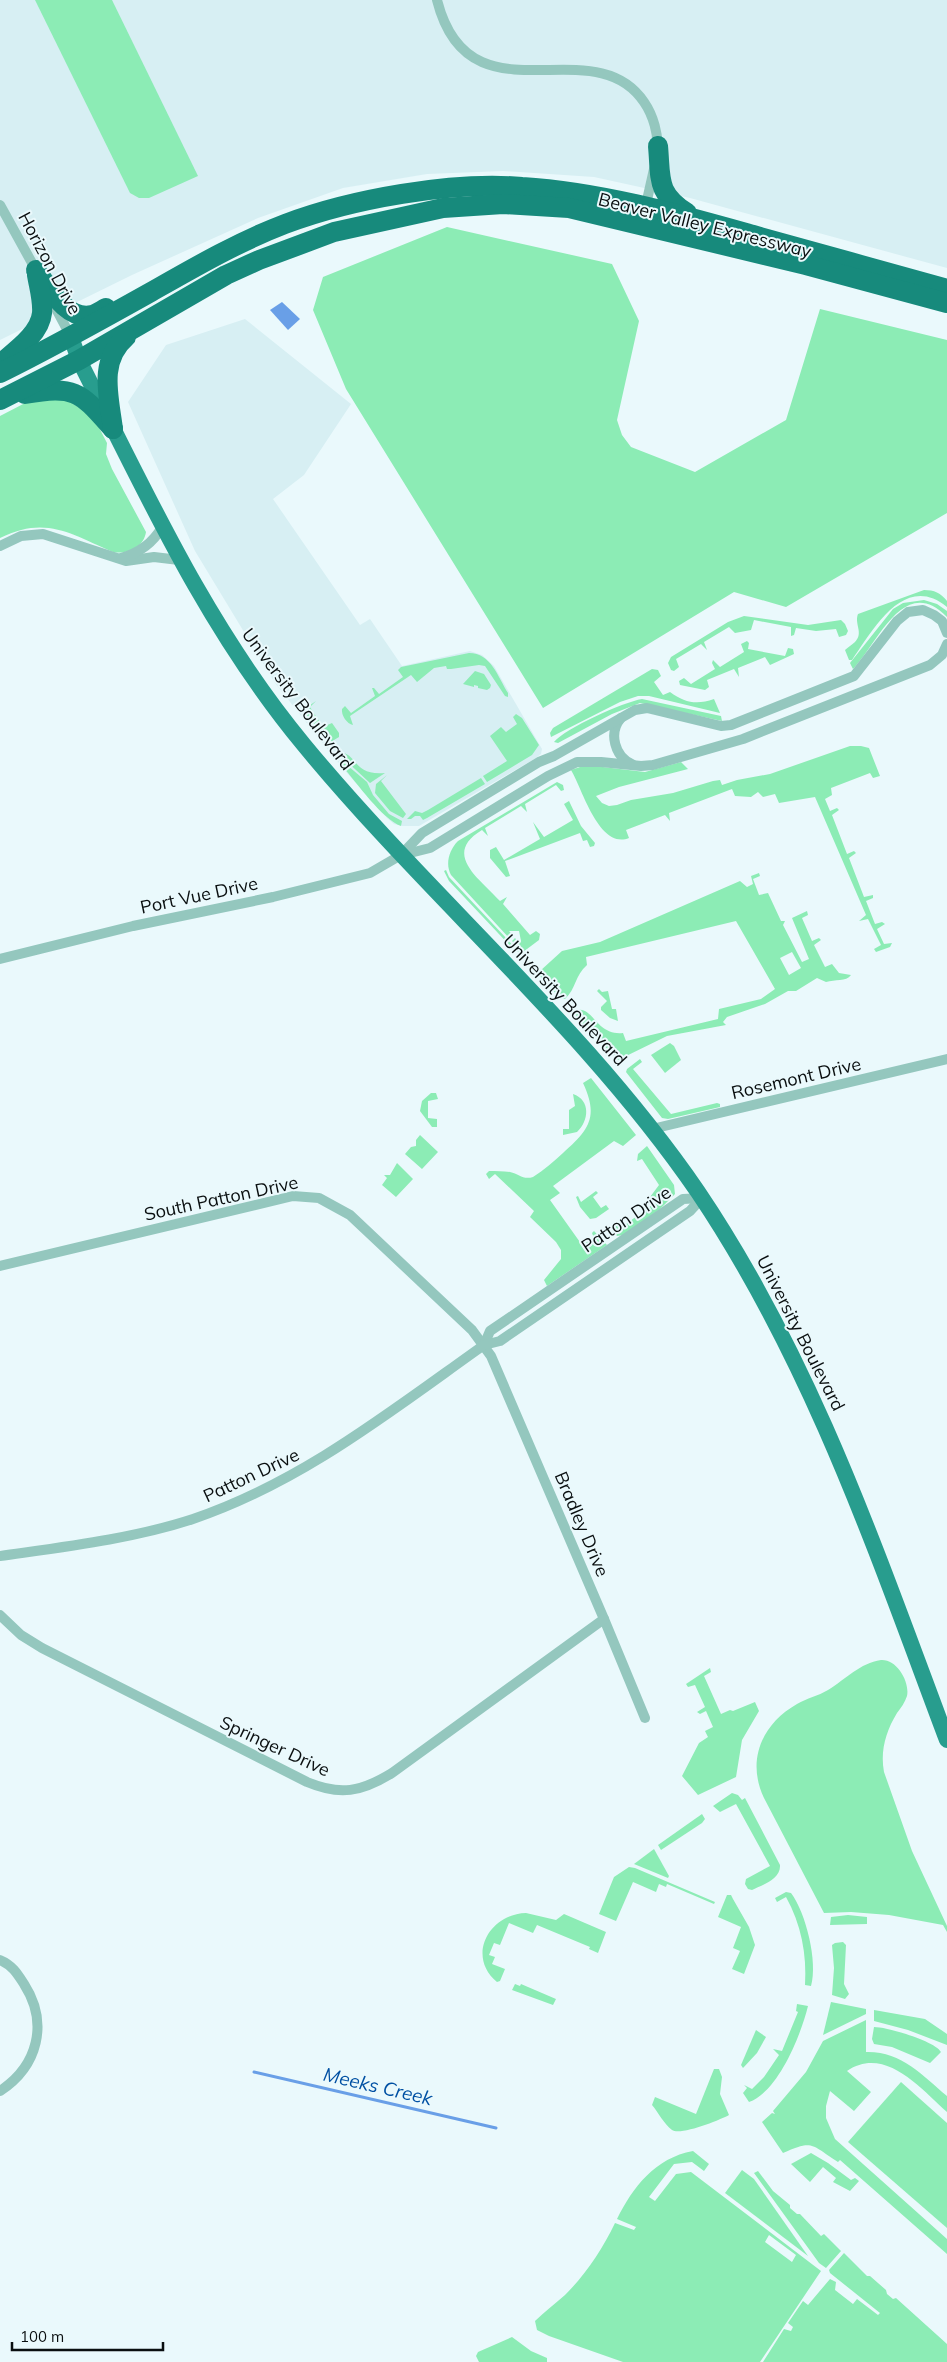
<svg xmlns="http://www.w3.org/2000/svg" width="947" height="2362" font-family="Mulish,sans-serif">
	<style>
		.built { fill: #d7eff3 }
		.green { fill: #8cecb5; fill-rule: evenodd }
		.water { fill: #699fe7 }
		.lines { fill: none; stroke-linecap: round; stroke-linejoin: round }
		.stream { stroke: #699fe7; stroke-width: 3 }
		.street { stroke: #94c7be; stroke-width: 10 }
		.primary { stroke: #289d8e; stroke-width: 16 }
		.highway { stroke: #178a7c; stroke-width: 20 }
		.labels { text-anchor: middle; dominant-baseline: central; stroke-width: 4; stroke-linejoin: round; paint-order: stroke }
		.street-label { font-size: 18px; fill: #0a0f10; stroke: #eaf9fc }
		.water-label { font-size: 19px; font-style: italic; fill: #0050a3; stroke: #eaf9fc }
	</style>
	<rect width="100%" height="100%" fill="#eaf9fc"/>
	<g class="built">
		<polygon points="0,0 947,0 947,268 690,198 594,177 503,171 427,174 343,188 258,218 132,275 0,340"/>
		<polygon points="245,319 351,404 304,475 273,499 360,625 370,619 402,666 470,651 482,655 494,666 542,749 541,754 536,758 419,826 402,826 394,824 387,818 340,765 275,683 195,551 128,402 166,345"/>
	</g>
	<g class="green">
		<polygon points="35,0 112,0 198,176 149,198 139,198 130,193"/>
		<polygon points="447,227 612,264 639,321 617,420 622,435 631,447 695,472 786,420 820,309 947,340 947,513 786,607 734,592 543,708 346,389 313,310 323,277"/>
		<path d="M57,394L93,416L107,443L106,454L112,469L146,532C144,547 127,555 113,552C71,534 46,515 0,538V416L29,401Z"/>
		<path d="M924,590C934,590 941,593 947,601V607C904,572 873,630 852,660H849L845,650C848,647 852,645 855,642C864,633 854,624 858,614Z"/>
		<path d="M924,600L937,604L947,611V617C904,573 878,643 853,669L850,663L893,609L903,603Z"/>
		<polygon points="744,616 808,625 841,620 845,624 848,631 846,635 839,637 836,629 816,631 796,628 794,635 791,636 791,627 754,620 751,630 735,633 729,627 704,642 707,650 701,644 676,659 679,667 674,671 671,670 668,663 671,657 728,622"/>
		<polygon points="747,641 749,643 748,649 785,656 788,648 793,649 794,654 770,665 765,657 738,668 739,677 734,669 707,680 709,687 705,690 680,685 679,681 684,678 691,684 715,669 712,663 713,660 720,667 744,652 741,644"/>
		<path d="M469,653C491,653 498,677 508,693V697L505,696L485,666L479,665L451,669H447L446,666L434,668L417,682L411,675L350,716L353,725C347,724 341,715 342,709L345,706L351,713L375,696L372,688H374L379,694L403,677L398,670L401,667Z"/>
		<path d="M652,669L658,670L661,676L654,682L663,695L670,692C685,703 697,705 714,699L720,713L649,696H638L620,702L551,737L550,733L553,728Z"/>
		<polygon points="475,671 484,674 491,685 490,688 487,690 478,688 478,686 474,685 474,687 463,684"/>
		<path d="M642,699L721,716L722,721L640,703L612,714L558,743L554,742C566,728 623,702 642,699Z"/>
		<polygon points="316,701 310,707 323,727 332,723 339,733 339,737 329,743 303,710"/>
		<polygon points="516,714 522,718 539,745 532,755 487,782 483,776 507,761 490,736 501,727 506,732 517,724 513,717"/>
		<path d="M850,746H861L869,748L880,776L873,778L870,773L831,788L832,795L825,799L830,811L837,808L839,810L832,815L847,854L854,851L856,853L849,858L864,897L873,895V898L866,901L875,924L882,922L885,924L877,929L884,944L892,943L890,947L876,952L874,949L881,945L868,919L859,921L866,915L815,797L779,803L775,794L763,797L758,792L751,797L735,796L732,789L669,813L670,821L665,815L626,830L629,838C599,850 582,788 571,770L586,765L645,772L681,762L688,769L619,787L596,796L602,803L609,806L617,805L631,800L673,793L713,781L720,780L722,785L737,780L770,774Z"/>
		<path d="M343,753C356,755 355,776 385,773L370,783L342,757Z"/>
		<path d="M341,760L367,782L373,795L389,814L402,821L401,826C383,820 356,782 343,767Z"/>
		<polygon points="387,775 381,781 406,814 403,818 390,811 375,793 376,784"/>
		<polygon points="481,778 485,784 427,818 423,820 420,816 415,816 411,819 407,819 415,811 422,813 428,810"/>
		<path d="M557,782L563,785L564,790L561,791L556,785L525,804L527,812L521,806L485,828L488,836L482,830C442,854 479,878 500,901L507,897L503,904L530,935L536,931L540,934L539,940L523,952L512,941L515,938L519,943L521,941L519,931H509L514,936L510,939L451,875C445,864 449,850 458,841Z"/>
		<polygon points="569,801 581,826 595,843 594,846 590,847 587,840 583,841 580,833 505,861 510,876 506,877 490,858 490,850 496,847 504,860 540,839 533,822 544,837 573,820 564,804"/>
		<polygon points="446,870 449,877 519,952 514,950 449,881 444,871"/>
		<path d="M759,873L760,876L753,879L759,895L768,893L781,921H785L783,925L802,962L809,959L792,918L807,911L808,915L802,918L812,941L819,938L821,940L814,945L825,967L832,964L839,973L851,975C846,982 835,979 826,982L817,978L796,991H788L765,1004L727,1017L723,1022L726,1025L667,1036L618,1060L577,1018L576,1014L578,1010C593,1007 597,1036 623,1033L626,1041L718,1019L719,1009L761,999L775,989L736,921L586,957L587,965C575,975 576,989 565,999L559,997L535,971V969L540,974V971L562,951L600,942L740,881L747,887L753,884L751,876ZM792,952L801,968L789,975L780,958Z"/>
		<polygon points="599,989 602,992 608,991 612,1009 616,1009 618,1021 610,1018 601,1010 601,1007 607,1001 597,991"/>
		<polygon points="670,1043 674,1046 681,1060 665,1073 651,1055"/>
		<polygon points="640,1059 642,1062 633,1069 671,1114 717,1103 720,1104 720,1107 668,1119 662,1118 626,1072 627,1069"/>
		<path d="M591,1078L636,1135L623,1146L614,1141L553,1186L560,1193L550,1200L582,1245L594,1238L592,1233L594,1231L607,1245L547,1286L544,1280L561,1259V1250L556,1242L530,1217L534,1211L495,1174L489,1179L486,1174L489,1171C496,1171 503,1171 510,1172C519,1174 523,1180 533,1177C544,1170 554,1161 563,1153C589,1130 599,1117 583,1083Z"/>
		<polygon points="431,1093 436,1093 438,1099 428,1101 428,1118 437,1119 437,1127 432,1127 420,1111 422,1101"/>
		<path d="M573,1094C591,1100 589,1121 577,1132L563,1135V1129H569V1110L575,1106Z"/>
		<polygon points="420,1135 438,1152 422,1169 405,1154 411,1147 416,1146 416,1140"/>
		<polygon points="647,1146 674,1185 675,1194 660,1209 624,1235 617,1236 612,1231 612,1224 626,1224 656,1202 650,1197 659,1185 642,1159 637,1161 638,1154"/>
		<polygon points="397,1163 413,1179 396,1197 382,1185 387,1178 384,1175 390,1175"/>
		<polygon points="596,1191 598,1193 593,1197 601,1208 606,1205 609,1209 596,1218 590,1219 580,1207 576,1197 578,1196 581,1202"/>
		<path d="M881,1660C897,1659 910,1682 907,1696C905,1702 901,1708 897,1713C886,1731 880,1751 884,1772L912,1851L947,1926V1932L943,1925L889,1915L851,1912L824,1913L764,1798C746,1760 762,1724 797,1704C807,1698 818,1696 828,1690C846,1679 860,1663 881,1660Z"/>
		<polygon points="710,1668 711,1672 704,1676 721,1714 730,1710 733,1711 755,1702 759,1711 742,1740 736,1777 698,1795 682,1776 699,1743 708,1737 705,1731 713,1727 706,1711 700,1714 697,1712 705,1707 695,1685 688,1687 686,1684"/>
		<path d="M732,1793L738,1795L742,1800L745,1798L780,1865C781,1879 763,1885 752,1890L748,1889L745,1884L746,1879L770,1866L736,1804L720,1812L713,1806Z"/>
		<polygon points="702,1814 705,1819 702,1823 661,1850 658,1845"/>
		<polygon points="654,1849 669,1876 668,1878 634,1864"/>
		<polygon points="629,1867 635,1868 715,1902 714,1904 667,1884 666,1887 659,1884 656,1892 633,1882 616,1921 599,1914 614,1877"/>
		<path d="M786,1892L791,1893C806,1913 818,1962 811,1986L805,1985C807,1954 801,1924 786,1897L777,1902L775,1898Z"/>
		<polygon points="727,1895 731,1895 733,1899 749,1927 755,1945 744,1974 732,1969 740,1951 733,1948 741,1927 718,1917"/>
		<path d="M526,1913L556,1920L564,1914L606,1932L598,1953L589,1949L590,1947L537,1925L533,1933L509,1923L500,1945L494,1943L489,1955L495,1957L492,1964L505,1969L500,1981L497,1982C466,1956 489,1914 526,1913Z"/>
		<polygon points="848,1915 867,1917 867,1924 830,1925 831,1917"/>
		<polygon points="843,1942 846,1945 844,1984 849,1994 845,1999 832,1995 834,1968 832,1945 835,1943"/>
		<polygon points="515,1984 520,1986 521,1984 556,1999 553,2005 512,1990"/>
		<polygon points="831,2002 866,2009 866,2014 823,2035"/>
		<path d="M797,2004L808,2006C801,2035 778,2092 749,2102L743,2093L747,2088L744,2085L752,2089L764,2077L779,2055L773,2049L782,2051L798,2012L796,2011Z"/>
		<polygon points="874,2010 925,2019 947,2034 947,2045 908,2030 874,2021"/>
		<path d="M866,2020V2052C901,2051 922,2075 947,2096V2112C921,2089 885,2045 847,2071L871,2092L854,2111L830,2091L826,2106V2118L835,2139L947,2239V2254L840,2160L838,2162C811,2145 814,2139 783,2153L762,2122L772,2113L775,2114L773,2111L806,2072L823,2041Z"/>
		<path d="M874,2027C887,2027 935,2041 941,2052L930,2063L892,2047L874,2044L872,2039Z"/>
		<polygon points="756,2030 766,2037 757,2053 743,2068 741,2065"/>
		<path d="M714,2069H719L722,2077L720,2094L729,2115C720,2120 680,2136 672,2130C664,2124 658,2112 652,2105L655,2097L696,2114Z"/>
		<polygon points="901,2082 947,2123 947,2228 848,2142"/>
		<path d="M693,2151L709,2164L704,2171L692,2162L674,2164L649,2197L655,2201L676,2174L691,2172L821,2271L760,2362H623L549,2336L537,2330L535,2321C544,2312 555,2304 565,2295C586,2274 602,2250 615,2223L634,2230L636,2227L617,2219C633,2187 655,2158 693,2151ZM769,2235L796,2255L792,2262L765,2242Z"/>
		<polygon points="811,2153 828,2163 851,2180 855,2178 859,2181 850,2191 833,2182 836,2178 823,2167 810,2182 791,2164"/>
		<polygon points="742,2170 754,2179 808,2256 725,2193"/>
		<polygon points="758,2171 773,2191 790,2205 790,2208 797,2214 800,2214 821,2236 824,2234 841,2251 826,2268 819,2263 754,2173"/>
		<polygon points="844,2253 867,2276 870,2276 886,2290 887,2294 893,2299 896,2298 947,2344 947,2362 763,2362 784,2329 791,2331 793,2327 788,2323 803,2301 808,2305 830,2279 836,2282 835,2290 853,2304 857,2299 878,2315 880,2313 830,2273 829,2270"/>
		<polygon points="512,2337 531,2351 547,2358 547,2362 479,2362 476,2356 478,2352"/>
	</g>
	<polygon class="water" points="282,302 300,319 288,330 270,310"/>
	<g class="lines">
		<polyline class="stream" points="254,2072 496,2128"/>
		<g class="street">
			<path d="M437,0C469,127 593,26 644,102C653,115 659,135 657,150"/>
			<polyline points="0,205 37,272"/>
			<polyline points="645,209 654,169"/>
			<polyline points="54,305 71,337"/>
			<polyline points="0,546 21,536 43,534 126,561 154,557 179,560"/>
			<path d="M121,558C139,553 153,543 162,527"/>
			<path d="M621,718C608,733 615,757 632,764"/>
			<polyline points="402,855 430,848 548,776 577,762 601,762 641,766 653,765 743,739 930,665 942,655 947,644"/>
			<polyline points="0,959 133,926 273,897 370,873 401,855 422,833 539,762 554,756 635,710 647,708 721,726 731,725 854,676 897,621 908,612 923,610 934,615 942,621 947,633"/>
			<polyline points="652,1129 947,1059"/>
			<polyline points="0,1266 293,1196 319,1198 350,1215 472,1330 491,1356 604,1619 645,1718"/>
			<polyline points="484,1345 490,1331 683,1199 702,1198"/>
			<path d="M0,1556C63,1547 132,1539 193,1519C302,1482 391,1411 484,1345L500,1341L690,1211L702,1198"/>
			<path d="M0,1615L21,1635L42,1648L307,1782C340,1796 361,1792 392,1773L604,1619"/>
			<path d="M0,1960C12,1965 17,1973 24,1984C49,2023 38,2066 0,2091"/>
		</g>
		<path class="primary" d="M71,337L79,360C147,495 207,628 304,745C430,898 585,1027 698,1192C812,1361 876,1551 947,1740"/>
		<g class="highway">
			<path d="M658,146C661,179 656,193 687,213"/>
			<path d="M36,270C49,287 66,321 92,315C97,314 102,310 106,308"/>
			<path d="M0,364C15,351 40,334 42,313C43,301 39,287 37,275"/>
			<path d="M0,373C51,348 101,320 151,292C195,267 238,242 285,224C351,199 452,181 522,187C601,192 678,214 753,235C818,253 882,271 947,289"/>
			<path d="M25,394C76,385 80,392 113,429"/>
			<polyline points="0,400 79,360 226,275 259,260 334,232 443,208 503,204 569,208 806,265 947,303"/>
			<path d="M113,429C109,397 98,361 126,337"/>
		</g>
	</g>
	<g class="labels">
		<g class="street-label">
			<text transform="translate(705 225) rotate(14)">Beaver Valley Expressway</text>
			<text transform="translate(50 263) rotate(62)">Horizon Drive</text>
			<text transform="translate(298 699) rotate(53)">University Boulevard</text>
			<text transform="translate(199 895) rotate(-12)">Port Vue Drive</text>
			<text transform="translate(565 1000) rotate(47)">University Boulevard</text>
			<text transform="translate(796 1078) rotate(-13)">Rosemont Drive</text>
			<text transform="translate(221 1198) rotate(-12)">South Patton Drive</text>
			<text transform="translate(626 1219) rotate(-34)">Patton Drive</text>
			<text transform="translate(801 1333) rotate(63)">University Boulevard</text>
			<text transform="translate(251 1475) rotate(-25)">Patton Drive</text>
			<text transform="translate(582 1524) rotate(67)">Bradley Drive</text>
			<text transform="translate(275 1746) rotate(25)">Springer Drive</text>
		</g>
		<g class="water-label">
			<text transform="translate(378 2086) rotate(13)">Meeks Creek</text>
		</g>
	</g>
	<path d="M12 2342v8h151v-8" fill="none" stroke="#0a0f10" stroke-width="2.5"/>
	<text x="20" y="2342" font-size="15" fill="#0a0f10" stroke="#eaf9fc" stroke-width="4" paint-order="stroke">100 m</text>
</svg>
